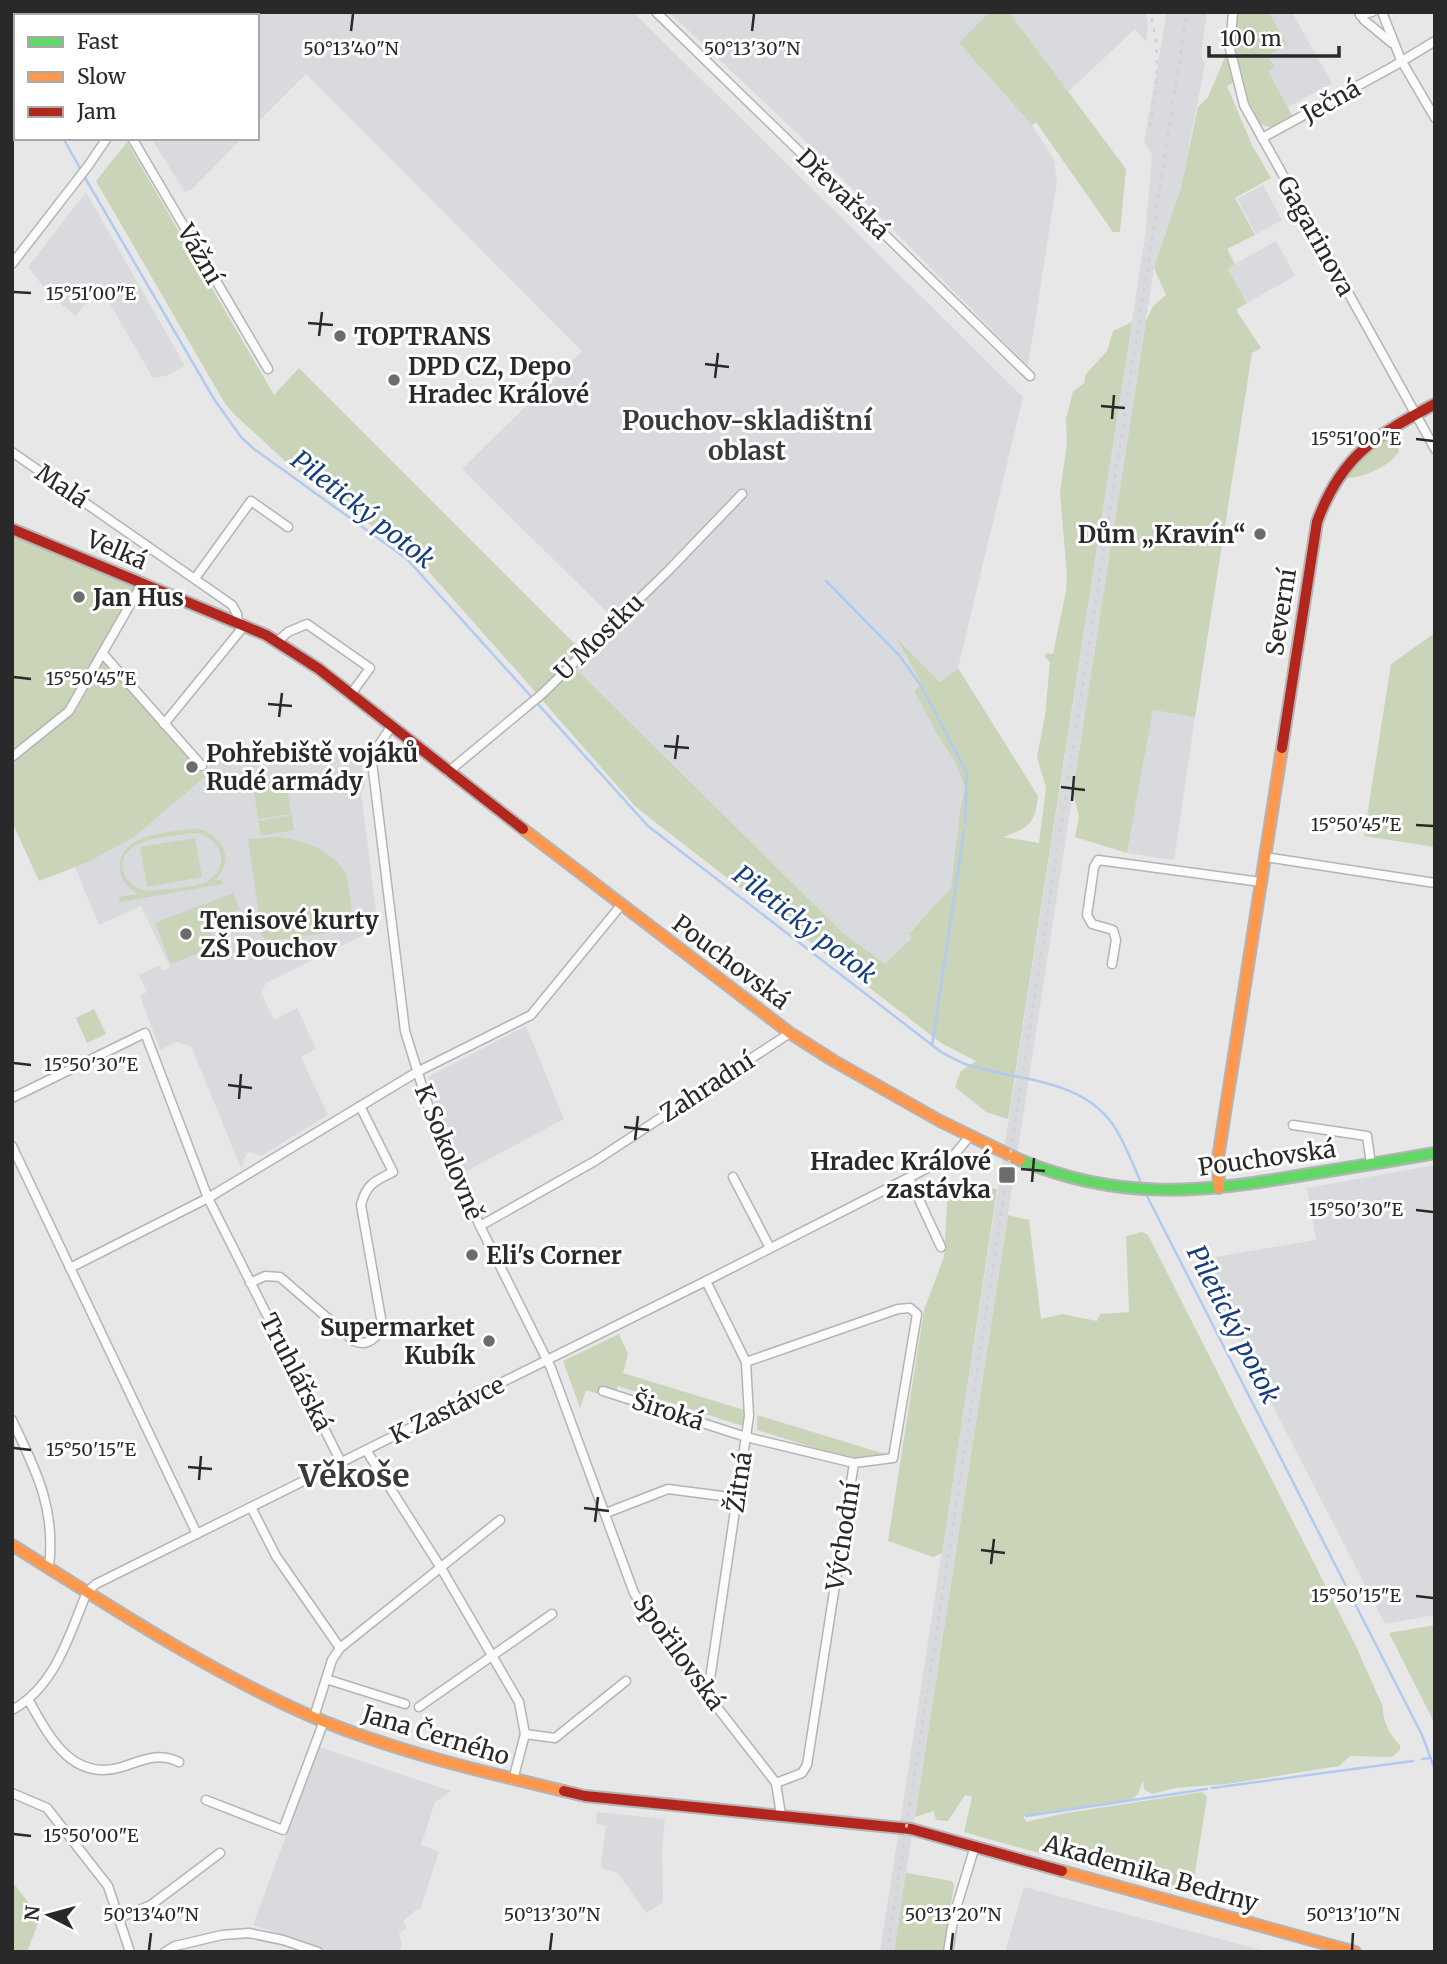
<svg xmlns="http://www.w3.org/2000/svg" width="1447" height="1964" font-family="Merriweather,serif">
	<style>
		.built { fill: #d9dade }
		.green { fill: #cad4b9; fill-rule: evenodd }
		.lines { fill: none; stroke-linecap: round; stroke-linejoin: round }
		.stream { stroke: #b1caf0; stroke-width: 2.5 }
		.street-casing { stroke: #b4b4b5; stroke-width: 11 }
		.fast-casing { stroke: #b4b4b5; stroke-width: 14 }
		.slow-casing { stroke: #b4b4b5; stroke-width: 14 }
		.jam-casing { stroke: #b4b4b5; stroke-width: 14 }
		.street { stroke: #fbfbfb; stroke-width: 8 }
		.fast { stroke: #63d668; stroke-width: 10 }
		.slow { stroke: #ff974d; stroke-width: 10 }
		.jam { stroke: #b3261e; stroke-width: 10 }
		.rail { stroke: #d1d1d2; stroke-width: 2.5; stroke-dasharray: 3.5 7; stroke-linecap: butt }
		.ticks { fill: none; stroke: #29292a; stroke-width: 2.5 }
		.poi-dot { fill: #6c6c6c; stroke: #fff; stroke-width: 2.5 }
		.labels { text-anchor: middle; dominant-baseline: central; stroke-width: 6; stroke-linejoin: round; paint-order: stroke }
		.street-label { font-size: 24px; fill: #29292a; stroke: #fff }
		.poi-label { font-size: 24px; font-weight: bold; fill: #29292a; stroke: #fff; text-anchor: start }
		.neighbourhood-label { font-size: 26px; font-weight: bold; fill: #3a3a3b; stroke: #fff }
		.water-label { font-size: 26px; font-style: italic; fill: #163e7e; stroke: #fff }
		.district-label { font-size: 32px; font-weight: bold; fill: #3a3a3b; stroke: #fff }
		.ticks-label { font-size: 18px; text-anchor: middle; fill: #29292a; stroke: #fff; stroke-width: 6; stroke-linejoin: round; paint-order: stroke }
	</style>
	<rect width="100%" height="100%" fill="#e7e7e7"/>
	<g class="built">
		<polygon points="197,12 633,12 1023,397 958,668 940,682 899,639 923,685 914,691 937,734 956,764 965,788 960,811 951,889 909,932 913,937 885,965 842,932 574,667 618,623 462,469 582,351 306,74 257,123 257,16 195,16"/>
		<polygon points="669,12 990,12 960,44 1032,125 1054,160 1057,181 1028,366 800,136"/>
		<polygon points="1009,12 1145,12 1148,25 1146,42 1135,29 1068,92"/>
		<polygon points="1167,12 1207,12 1201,55 1205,64 1181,188 1154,268 894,1952 880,1952 1145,237 1152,155 1144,142"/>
		<polygon points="1269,12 1292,12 1332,83 1288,107 1267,71 1267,55 1286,44"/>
		<polygon points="151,138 242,138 191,190 185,192"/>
		<polygon points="1263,185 1282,220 1256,234 1237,199"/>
		<polygon points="86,192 185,366 168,375 153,378 99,285 76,316 50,295 28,267"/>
		<polygon points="1276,241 1295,276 1247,303 1228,268"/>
		<polygon points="1153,710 1195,717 1174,860 1127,853"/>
		<polygon points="361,752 365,786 361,792 378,928 266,983 261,993 274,1020 297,1008 316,1049 301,1057 328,1115 261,1156 250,1152 246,1155 241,1168 191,1046 176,1042 160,1050 140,996 147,992 139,975 160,965 162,971 170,967 141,906 99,925 75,867 134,837 206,776 203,771 215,760"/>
		<polygon points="526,1026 564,1119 463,1173 443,1129 428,1083 430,1076"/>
		<polygon points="1435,1165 1435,1615 1385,1624 1198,1260 1316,1240 1307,1188"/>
		<polygon points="319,1747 451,1791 435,1802 421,1845 439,1852 420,1910 417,1909 403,1921 407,1928 399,1933 402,1945 399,1952 328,1952 253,1925"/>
		<polygon points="597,1812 665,1819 662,1849 663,1902 646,1913 618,1873 603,1869 601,1864 606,1826 596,1824"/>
		<polygon points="1024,1887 1269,1952 1005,1952"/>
	</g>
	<g class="green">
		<polygon points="990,12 1009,12 1126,169 1120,232 1113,232 1036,122 1032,125 959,43"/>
		<path d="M1236,12H1269L1287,45L1268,55L1274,67L1268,71L1293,117C1282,123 1272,132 1260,123C1240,90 1231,50 1236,12Z"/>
		<polygon points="1226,55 1234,82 1227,86 1252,145 1271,178 1235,198 1255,235 1227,249 1235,264 1228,269 1247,303 1236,310 1261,348 1252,353 1195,717 1153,710 1127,853 1075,837 1079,817 1073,791 1146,321 1153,306 1166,295 1154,268 1181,188 1198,107 1208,97"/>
		<polygon points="127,142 274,395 299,368 581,650 538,695 422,564 285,461 235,415 224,402 96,181"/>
		<path d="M1132,322L1008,1119L986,1112L955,1087L961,1071L976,1061L941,1043L655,822L635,806L542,700L574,667L842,932L885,964L912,938L909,933L951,888L960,811L965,788L956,764L937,734L914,691L922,684L896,637L940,682L958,668L1038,796C1035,824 1029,828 1003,837L1039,843L1046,788L1037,757L1045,716L1050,662L1045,657L1046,653L1053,654L1066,591L1067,575L1060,493L1067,443L1066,418L1073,392L1084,383L1086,374L1107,351L1113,331Z"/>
		<path d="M1385,440L1397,443L1399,451C1392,465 1363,478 1347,478L1346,473L1360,459Z"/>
		<polygon points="12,535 134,587 133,594 66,709 12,751"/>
		<polygon points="1435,633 1435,847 1364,836 1391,664"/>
		<polygon points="107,662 206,776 134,837 88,862 39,881 12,822 12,760 76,710 103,663"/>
		<polygon points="286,779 291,814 258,819 253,785"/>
		<polygon points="292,815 294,830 261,836 258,821"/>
		<path d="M196,828C223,835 236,858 215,880H222L223,884L120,902L119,897L138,894C128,888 120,880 120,868C118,832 172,833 196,828ZM194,833C218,835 232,862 211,879C198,888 173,888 158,890C126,895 109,861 136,845C149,837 179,836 194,833Z"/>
		<path d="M278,837C305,840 332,850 347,875L354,929L269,941L262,936L248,839Z"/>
		<polygon points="195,838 202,877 147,887 140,847"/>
		<polygon points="233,893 240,909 208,921 202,905"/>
		<polygon points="201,905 217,946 173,963 170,962 155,923"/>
		<polygon points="94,1009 106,1034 87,1043 76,1018"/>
		<polygon points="969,1185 997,1189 942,1553 933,1557 888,1541 924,1310 944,1257 947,1202"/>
		<path d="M1008,1215L1029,1220L1041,1319L1062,1314L1097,1321L1100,1314L1129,1312L1126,1236L1142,1232L1148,1235L1354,1642L1383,1707C1382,1719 1390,1737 1400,1745V1750L1392,1757L1350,1756L1339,1766L1227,1784L1175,1788L1152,1794L1144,1789L1143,1780L1138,1794L1131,1800L1023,1816L1026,1822L1061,1814L1202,1792L1207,1797L1192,1892L1137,1879L1130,1874L1117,1875L964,1832L972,1797L965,1795L948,1821L936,1820L934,1811L915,1817Z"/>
		<polygon points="619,1334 628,1354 623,1373 744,1410 743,1426 618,1386 613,1399 586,1390 580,1408 563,1361"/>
		<polygon points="757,1415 885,1454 856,1461 757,1430"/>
		<polygon points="1435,1625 1435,1724 1389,1633"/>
		<polygon points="906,1873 952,1881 954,1886 943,1952 894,1952"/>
		<polygon points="12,1881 40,1918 27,1952 12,1952"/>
	</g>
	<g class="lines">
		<g class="stream">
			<polyline points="133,16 136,12"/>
			<polyline points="12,49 16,55"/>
			<polyline points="63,138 81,170"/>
			<path d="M84,176L214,399L241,437L254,449L407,559L648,826L941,1052C949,1056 957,1061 965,1064C1018,1082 1086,1077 1117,1131C1127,1148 1134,1167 1142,1185"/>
			<polyline points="826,581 899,655 920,684 967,773 965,822"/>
			<polyline points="932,1046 964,831"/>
			<polyline points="1146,1194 1422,1735 1435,1770"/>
			<polyline points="1422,1759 1431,1758"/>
			<polyline points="1212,1788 1413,1761"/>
			<polyline points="1026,1816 1207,1789"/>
			<polyline points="1434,1952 1435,1948"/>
		</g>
		<g class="street-casing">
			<g id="street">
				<polyline points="656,12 1030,376"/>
				<polyline points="1233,12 1230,49 1244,105 1435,449"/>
				<polyline points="1359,12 1364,20 1392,43"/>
				<polyline points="1382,12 1401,60 1435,118"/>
				<polyline points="1360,15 1372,12"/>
				<polyline points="178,16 180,12"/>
				<polyline points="132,138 268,369"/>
				<polyline points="1262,138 1394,66 1435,41"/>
				<polyline points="12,264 88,166 107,138"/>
				<polyline points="12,452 232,605 237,614 238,624"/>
				<polyline points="196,577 251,501 288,527"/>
				<polyline points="277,642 288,632 307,624 370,668 351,694"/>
				<polyline points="103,654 202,766"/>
				<polyline points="164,724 244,626"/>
				<polyline points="391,727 374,752 372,762 405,1031 436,1131 480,1226 551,1368 634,1593 664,1639 776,1783 781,1815"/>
				<polyline points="12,757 69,711 142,584"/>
				<polyline points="448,772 542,694 669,570 742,494"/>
				<polyline points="1265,857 1435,883"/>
				<polyline points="1112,964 1116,940 1113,930 1092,924 1087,915 1094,867 1098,860 1261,882"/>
				<polyline points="12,1098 145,1033 208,1198 341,1462"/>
				<polyline points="1293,1125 1367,1136 1371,1164"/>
				<polyline points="12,1146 197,1534"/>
				<polyline points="733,1177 770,1248"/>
				<polyline points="909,1178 941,1247"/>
				<polyline points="480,1226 595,1161 790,1033"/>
				<polyline points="70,1268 208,1198 417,1072 531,1015 622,904"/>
				<path d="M250,1283L265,1276L280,1277L354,1341C367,1347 380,1337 382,1324L361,1205C366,1184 375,1181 393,1172L360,1106"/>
				<polyline points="603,1391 746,1437 854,1463 893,1458 917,1314 910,1308 898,1309 746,1362"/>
				<path d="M12,1420C36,1471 56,1508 49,1567"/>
				<polyline points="366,1450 441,1568 519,1702 525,1734 513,1780"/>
				<polyline points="251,1507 276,1556 340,1648"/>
				<polyline points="606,1513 668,1489 737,1498"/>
				<polyline points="326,1679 405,1704"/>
				<polyline points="705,1689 710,1679 749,1416 746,1362 706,1281"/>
				<path d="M29,1701C50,1738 72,1782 122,1767C144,1760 157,1752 179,1762"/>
				<polyline points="419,1707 552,1614"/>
				<path d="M12,1710C56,1686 69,1635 87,1592L96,1584L706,1281L955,1154L969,1137"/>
				<polyline points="314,1717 332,1660 340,1648 500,1520"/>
				<polyline points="525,1734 555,1738 626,1681"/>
				<polyline points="776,1783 802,1773 807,1765 854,1463"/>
				<polyline points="12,1793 47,1808 108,1886 130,1952"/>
				<polyline points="206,1800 283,1830 324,1721"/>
				<polyline points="119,1918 151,1905 220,1853"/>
				<polyline points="165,1952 175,1946 222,1935 249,1933 283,1940 318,1952"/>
				<polyline points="948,1952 954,1915 975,1846"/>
			</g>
		</g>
		<g class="fast-casing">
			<path id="fast" d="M1020,1160C1119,1201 1201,1193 1303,1175C1347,1168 1391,1161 1435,1153"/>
		</g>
		<g class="slow-casing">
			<g id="slow">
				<polyline points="523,829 790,1033 834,1061 940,1121 1020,1160"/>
				<polyline points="1219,1188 1218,1158 1282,748"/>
				<path d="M12,1545C110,1606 207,1671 313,1717C394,1751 479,1771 564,1791"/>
				<polyline points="1062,1871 1355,1952"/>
			</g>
		</g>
		<g class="jam-casing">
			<g id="jam">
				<polyline points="12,529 266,635 319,669 523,829"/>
				<path d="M1282,748L1317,522C1341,456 1375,436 1435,404"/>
				<polyline points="564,1791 585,1796 911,1829 1062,1871"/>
			</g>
		</g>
		<use href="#street" class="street"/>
		<use href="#fast" class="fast"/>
		<use href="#slow" class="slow"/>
		<use href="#jam" class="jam"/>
		<g class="rail">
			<path d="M1150,126C1157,88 1161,50 1150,12"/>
			<polyline points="887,1952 1187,12"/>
		</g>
	</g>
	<path class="ticks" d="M351,31L353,14M752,31L754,14M14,292L31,293M308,323L333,325M319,336L322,312M705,364L729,367M715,378L718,353M1101,406L1125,408M1112,419L1114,395M1416,439L1433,441M14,677L31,679M268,704L292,706M279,717L282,693M664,746L689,748M675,759L678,735M1061,787L1085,790M1072,801L1074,776M1416,825L1433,826M14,1063L31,1065M228,1085L252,1088M239,1099L241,1074M624,1127L649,1130M635,1140L638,1116M1021,1169L1045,1171M1032,1182L1034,1158M1416,1210L1433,1212M14,1448L31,1450M188,1467L212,1469M199,1480L201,1456M584,1508L609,1511M595,1522L598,1497M981,1550L1005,1553M991,1564L994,1539M1416,1596L1433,1598M14,1834L31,1836M149,1950L151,1933M550,1950L552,1933M951,1950L953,1933M1352,1950L1353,1933"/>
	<g class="poi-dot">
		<circle cx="340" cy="336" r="7"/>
		<circle cx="394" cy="380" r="7"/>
		<circle cx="1260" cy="534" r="7"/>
		<circle cx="79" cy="597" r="7"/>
		<circle cx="192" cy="767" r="7"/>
		<circle cx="186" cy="934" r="7"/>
		<rect x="998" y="1166" width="18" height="18" rx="3.5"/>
		<circle cx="472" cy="1255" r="7"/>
		<circle cx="489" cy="1341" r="7"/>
	</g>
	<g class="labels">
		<g class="street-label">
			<text transform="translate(1331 101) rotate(-29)">Ječná</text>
			<text transform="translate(843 194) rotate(44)">Dřevařská</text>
			<text transform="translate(1316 236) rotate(61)">Gagarinova</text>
			<text transform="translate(200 254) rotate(60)">Vážní</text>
			<text transform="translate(62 486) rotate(34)">Malá</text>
			<text transform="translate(117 550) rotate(23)">Velká</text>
			<text transform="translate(1281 612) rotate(-81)">Severní</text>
			<text transform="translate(599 637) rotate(-44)">U Mostku</text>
			<text transform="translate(731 962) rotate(37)">Pouchovská</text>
			<text transform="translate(707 1087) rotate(-33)">Zahradní</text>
			<text transform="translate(449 1152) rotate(68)">K Sokolovně</text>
			<text transform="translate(1267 1158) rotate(-8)">Pouchovská</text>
			<text transform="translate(296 1372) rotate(63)">Truhlářská</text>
			<text transform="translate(447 1410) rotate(-26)">K Zastávce</text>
			<text transform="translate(668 1411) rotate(18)">Široká</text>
			<text transform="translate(739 1482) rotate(-82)">Žitná</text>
			<text transform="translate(843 1536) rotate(-81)">Východní</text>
			<text transform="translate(679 1652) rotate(54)">Spořilovská</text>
			<text transform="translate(436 1735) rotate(17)">Jana Černého</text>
			<text transform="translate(1151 1873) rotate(16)">Akademika Bedrny</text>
		</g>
		<g class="poi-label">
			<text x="354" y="336">TOPTRANS</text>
			<text x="408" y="366">DPD CZ, Depo<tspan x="408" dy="28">Hradec Králové</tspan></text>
			<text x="1246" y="534" text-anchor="end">Dům „Kravín“</text>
			<text x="93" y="597">Jan Hus</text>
			<text x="206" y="753">Pohřebiště vojáků<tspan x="206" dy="28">Rudé armády</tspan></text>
			<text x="200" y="920">Tenisové kurty<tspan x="200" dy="28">ZŠ Pouchov</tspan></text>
			<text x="991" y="1161" text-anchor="end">Hradec Králové<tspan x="991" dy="28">zastávka</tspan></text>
			<text x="486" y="1255">Eli's Corner</text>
			<text x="475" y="1327" text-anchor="end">Supermarket<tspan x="475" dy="28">Kubík</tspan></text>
		</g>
		<g class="neighbourhood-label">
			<text x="747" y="420">Pouchov-skladištní<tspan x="747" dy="30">oblast</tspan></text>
		</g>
		<g class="water-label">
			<text transform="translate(363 509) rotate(38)">Piletický potok</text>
			<text transform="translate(805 924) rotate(38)">Piletický potok</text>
			<text transform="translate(1234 1324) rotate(63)">Piletický potok</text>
		</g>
		<g class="district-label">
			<text x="354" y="1476">Věkoše</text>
		</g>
	</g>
	<g class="ticks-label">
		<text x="351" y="55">50°13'40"N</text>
		<text x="752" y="55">50°13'30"N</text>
		<text x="91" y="300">15°51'00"E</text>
		<text x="1356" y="445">15°51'00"E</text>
		<text x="91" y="685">15°50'45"E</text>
		<text x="1356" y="831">15°50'45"E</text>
		<text x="91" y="1071">15°50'30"E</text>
		<text x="1356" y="1216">15°50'30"E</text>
		<text x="91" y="1456">15°50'15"E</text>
		<text x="1356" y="1602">15°50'15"E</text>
		<text x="91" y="1842">15°50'00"E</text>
		<text x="151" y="1921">50°13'40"N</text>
		<text x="552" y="1921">50°13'30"N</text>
		<text x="953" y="1921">50°13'20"N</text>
		<text x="1353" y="1921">50°13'10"N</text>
	</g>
	<rect width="1447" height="1964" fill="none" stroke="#29292a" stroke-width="28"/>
	<rect x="14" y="14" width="245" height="126" fill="#ffffff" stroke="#a9a9aa" stroke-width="2"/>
	<rect x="28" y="37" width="35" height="10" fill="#63d668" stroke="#a9a9aa" stroke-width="2"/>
	<text x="77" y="49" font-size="21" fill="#29292a">Fast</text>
	<rect x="28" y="72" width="35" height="10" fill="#ff974d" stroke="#a9a9aa" stroke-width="2"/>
	<text x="77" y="84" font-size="21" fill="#29292a">Slow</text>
	<rect x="28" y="107" width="35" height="10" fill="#b3261e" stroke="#a9a9aa" stroke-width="2"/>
	<text x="77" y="119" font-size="21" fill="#29292a">Jam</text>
	<g transform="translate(49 1915) rotate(276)" stroke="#ffffff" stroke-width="5" paint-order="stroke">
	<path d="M0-5L12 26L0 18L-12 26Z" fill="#29292a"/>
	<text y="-10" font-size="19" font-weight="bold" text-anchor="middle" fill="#29292a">N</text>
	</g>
	<path d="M1209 46v10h130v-10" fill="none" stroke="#29292a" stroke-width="3.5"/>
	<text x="1220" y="46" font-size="21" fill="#29292a" stroke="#ffffff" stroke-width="5" paint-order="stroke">100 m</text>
</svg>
